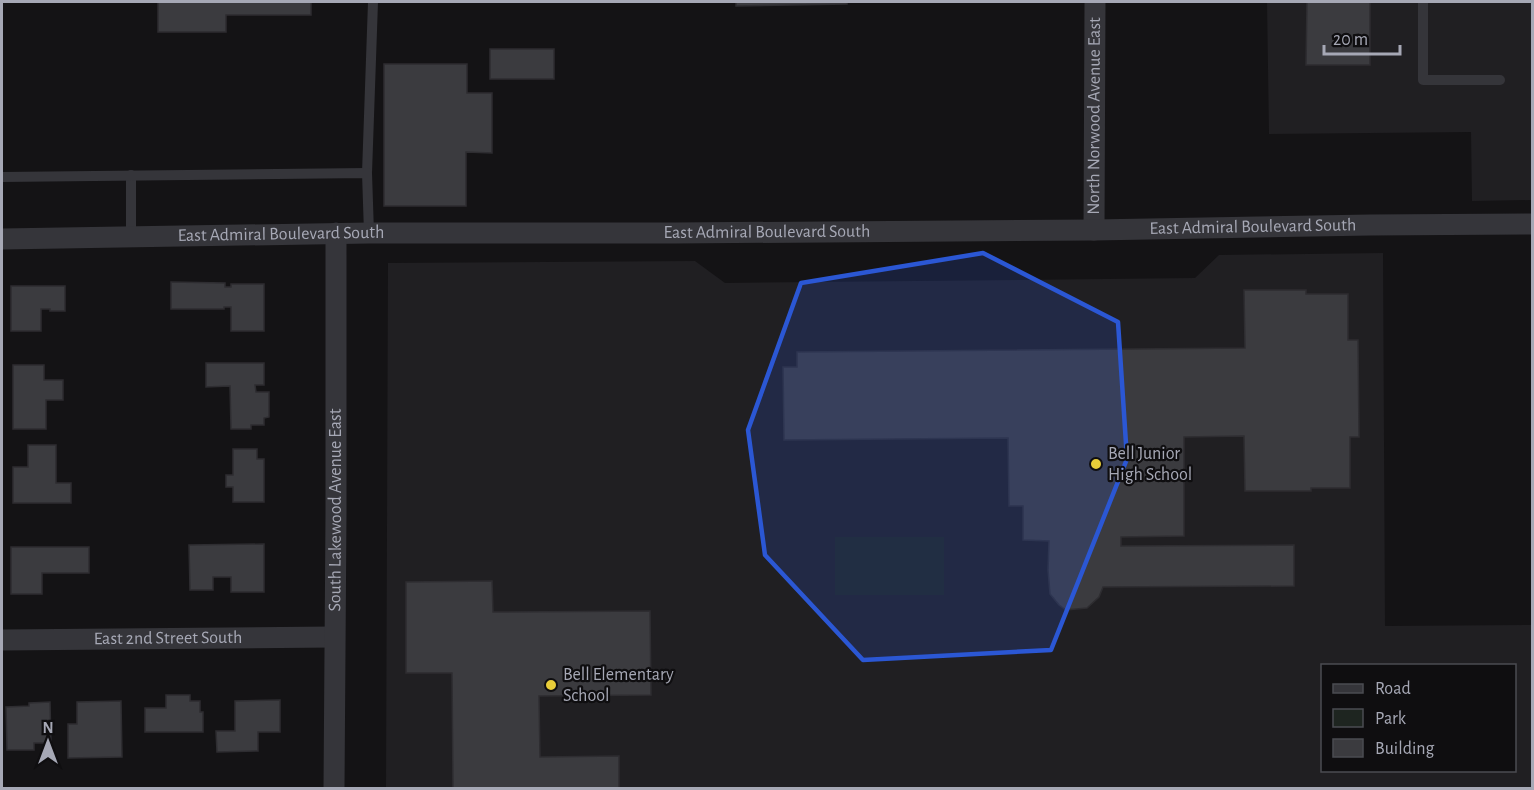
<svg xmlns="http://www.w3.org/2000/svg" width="1534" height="790" font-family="'Alegreya Sans',sans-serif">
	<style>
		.built { fill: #201f22; fill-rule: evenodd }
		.green { fill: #1e2520 }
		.building { fill: #3b3b3f; stroke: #2e2d31; stroke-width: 1.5 }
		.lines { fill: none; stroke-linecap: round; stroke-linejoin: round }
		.service { stroke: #35353a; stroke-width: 10 }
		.minor { stroke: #35353a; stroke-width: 21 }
		.marked { fill: #2b57d4; fill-opacity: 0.2; stroke: #2b57d4; stroke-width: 4.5; stroke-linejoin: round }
		.poi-dot { fill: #e8cd39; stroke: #0f0e10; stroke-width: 2 }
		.labels { text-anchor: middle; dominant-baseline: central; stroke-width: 4.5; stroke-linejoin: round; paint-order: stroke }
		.street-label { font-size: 18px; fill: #a6a8b5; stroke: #0f0e10 }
		.poi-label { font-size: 18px; fill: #a6a8b5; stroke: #0f0e10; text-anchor: start }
	</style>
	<rect width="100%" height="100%" fill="#141315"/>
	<g class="built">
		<polygon points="1267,2 1532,2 1532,200 1472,201 1471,132 1269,134"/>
		<path d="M1383,253L1385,626L1532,625V788H386L388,263L695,261L725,283L1195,278L1219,255ZM1322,666H1514V770H1322Z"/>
	</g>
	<rect class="green" x="835" y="537" width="109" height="58"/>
	<g class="building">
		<polygon points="158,2 311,2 311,15 226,15 226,32 158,32"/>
		<polygon points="736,2 847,2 847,4 736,6"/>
		<polygon points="1307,2 1370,2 1370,65 1306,65"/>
		<rect x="490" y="49" width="64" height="30"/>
		<polygon points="384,64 467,64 467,93 492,93 492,153 466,152 466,206 384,206"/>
		<polygon points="171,282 225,283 225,287 231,287 231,284 264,284 264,331 231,331 231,307 224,307 224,309 171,309"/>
		<polygon points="11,286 65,286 65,311 50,311 50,309 41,309 41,331 11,331"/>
		<polygon points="1244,290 1306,290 1306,294 1348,294 1348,340 1358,340 1359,437 1350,437 1350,488 1311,488 1311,491 1245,491 1244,436 1184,437 1184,536 1121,537 1121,546 1294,545 1294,586 1103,587 1099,597 1087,608 1066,610 1059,605 1050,594 1048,570 1049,541 1023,540 1023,506 1009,506 1008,438 784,440 783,367 797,367 797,352 1245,348"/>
		<polygon points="206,363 264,363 264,385 255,385 256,392 269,392 269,417 264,418 264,425 251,425 251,429 231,429 230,386 206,387"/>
		<polygon points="13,365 44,365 44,380 63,380 63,400 46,400 46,429 13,429"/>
		<polygon points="28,445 56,445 56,483 71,483 71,503 13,503 13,467 28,467"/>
		<polygon points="233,449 257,449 257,459 264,459 264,502 233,502 233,487 226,487 226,475 233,475"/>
		<polygon points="264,544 264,592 231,592 231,577 213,577 213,590 190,590 189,545"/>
		<polygon points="11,547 89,547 89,573 42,573 42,594 11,594"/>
		<polygon points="492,581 493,612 650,611 651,695 539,696 540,757 619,756 619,788 453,788 452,673 406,673 406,582"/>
		<polygon points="166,695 190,695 190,701 200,701 200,712 203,712 203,732 145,732 145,708 166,708"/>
		<polygon points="280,700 280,732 258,732 258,751 217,752 216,731 235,731 235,701"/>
		<polygon points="121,701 122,757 68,758 68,724 77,724 77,702"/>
		<polygon points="50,702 51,743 34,743 34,750 7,750 6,707 29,706 29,703"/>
	</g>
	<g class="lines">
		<g class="service">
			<polyline points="1423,2 1423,80 1500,80"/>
			<polyline points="367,173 373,2"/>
			<polyline points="131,175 131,236"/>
			<polyline points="2,177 367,173 369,233"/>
		</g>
		<g class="minor">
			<path id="s1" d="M1094,230L1095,2"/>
			<path id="s2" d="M2,239L369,233H675L1094,230L1370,225L1532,224"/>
			<path id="s3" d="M2,640L334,637"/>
			<path id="s4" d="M334,788L336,513V233"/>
		</g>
	</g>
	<path class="marked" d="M983,253L1118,322L1127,459L1051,650L863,660L765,555L748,430L801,283Z"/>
	<g class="poi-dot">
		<circle cx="1096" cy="464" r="6"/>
		<circle cx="551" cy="685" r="6"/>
	</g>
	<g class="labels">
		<g class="street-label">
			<text stroke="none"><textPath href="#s1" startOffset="114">North Norwood Avenue East</textPath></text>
			<text stroke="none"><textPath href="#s2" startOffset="1251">East Admiral Boulevard South</textPath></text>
			<text stroke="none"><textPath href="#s2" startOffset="765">East Admiral Boulevard South</textPath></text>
			<text stroke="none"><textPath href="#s2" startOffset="279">East Admiral Boulevard South</textPath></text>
			<text stroke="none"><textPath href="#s4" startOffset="278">South Lakewood Avenue East</textPath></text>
			<text stroke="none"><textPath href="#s3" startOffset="166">East 2nd Street South</textPath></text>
		</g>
		<g class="poi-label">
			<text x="1108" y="454">Bell Junior<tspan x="1108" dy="21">High School</tspan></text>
			<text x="563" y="675">Bell Elementary<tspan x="563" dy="21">School</tspan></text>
		</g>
	</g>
	<rect width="1534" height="790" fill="none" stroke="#a6a8b5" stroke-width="6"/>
	<rect x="1321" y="664" width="195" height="108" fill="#0f0e10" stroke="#4b4c52" stroke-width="1.5"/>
	<rect x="1333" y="684" width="30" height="9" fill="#35353a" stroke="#4b4c52" stroke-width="1.5"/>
	<text x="1375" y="694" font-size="18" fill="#a6a8b5">Road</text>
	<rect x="1333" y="709" width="30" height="18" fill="#1e2520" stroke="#4b4c52" stroke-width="1.5"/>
	<text x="1375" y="724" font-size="18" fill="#a6a8b5">Park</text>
	<rect x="1333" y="739" width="30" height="18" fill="#3b3b3f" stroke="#4b4c52" stroke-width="1.5"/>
	<text x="1375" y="754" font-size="18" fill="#a6a8b5">Building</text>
	<g transform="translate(48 742)" stroke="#0f0e10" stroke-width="4.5" paint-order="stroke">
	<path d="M0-4.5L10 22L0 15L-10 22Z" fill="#a6a8b5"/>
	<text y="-9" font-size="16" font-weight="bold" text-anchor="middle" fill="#a6a8b5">N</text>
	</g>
	<path d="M1324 45v9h76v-9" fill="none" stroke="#a6a8b5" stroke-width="3"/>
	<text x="1333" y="45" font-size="18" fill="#a6a8b5" stroke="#0f0e10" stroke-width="4.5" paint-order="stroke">20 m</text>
</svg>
